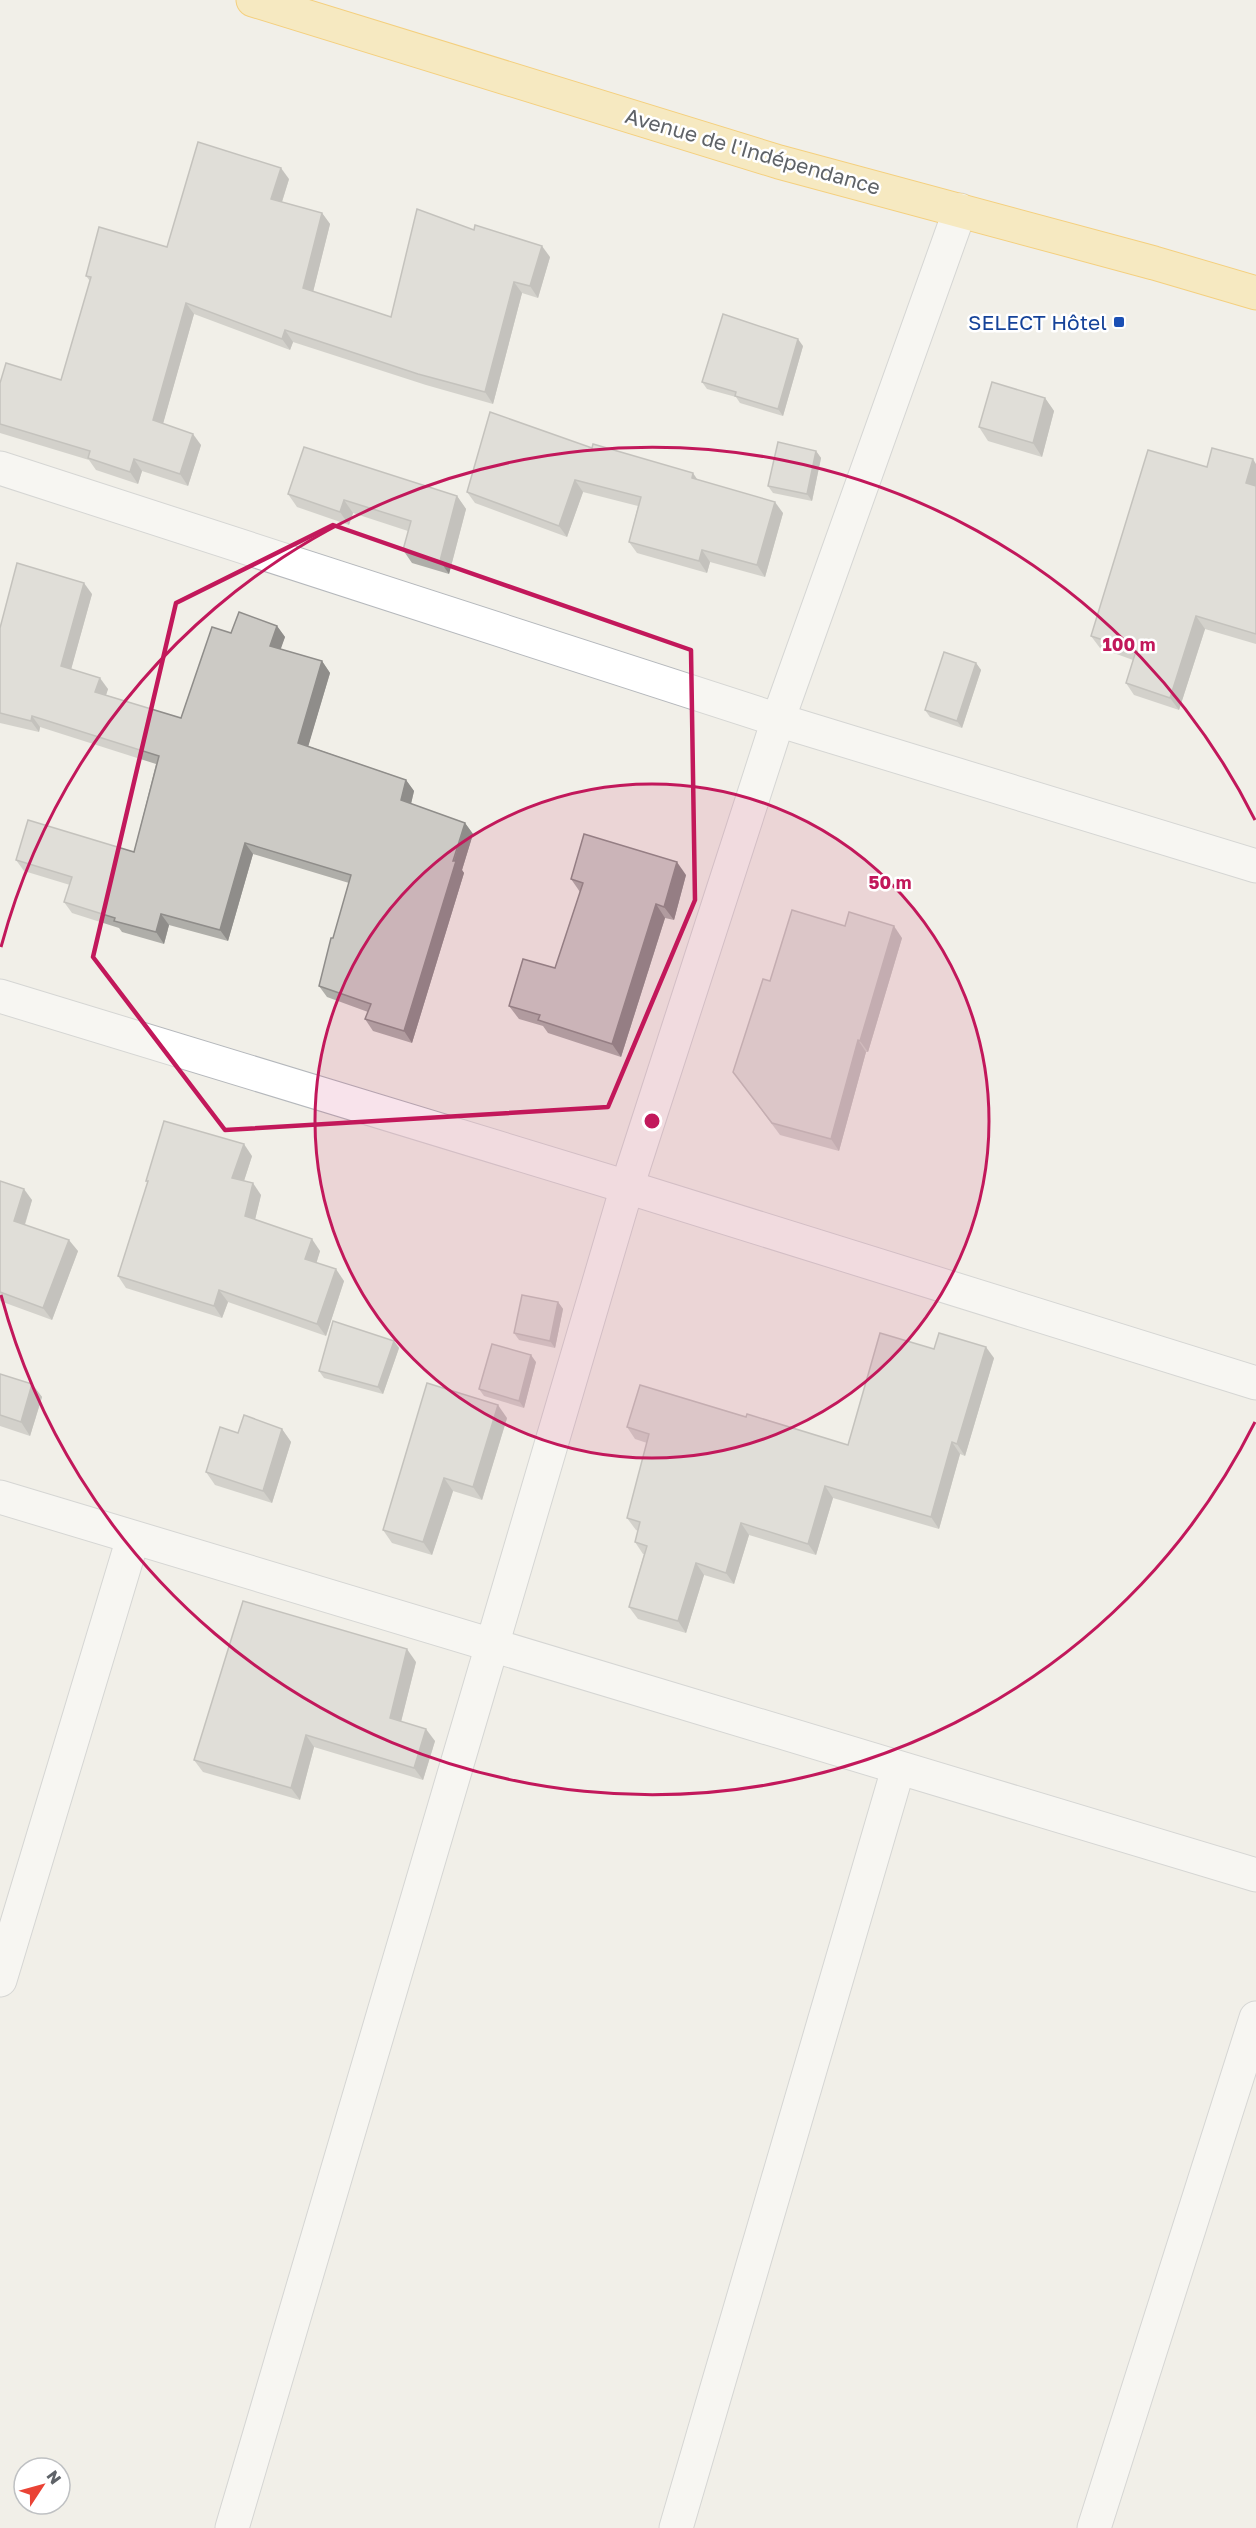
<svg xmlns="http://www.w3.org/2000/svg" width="1256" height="2528" font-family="'Golos Text',sans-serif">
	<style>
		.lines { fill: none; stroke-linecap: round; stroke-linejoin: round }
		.street-casing { stroke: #b5b8bc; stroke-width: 35 }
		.highway-casing { stroke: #f9ab00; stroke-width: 35 }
		.street { stroke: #fff; stroke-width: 33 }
		.highway { stroke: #fde293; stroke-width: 33 }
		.wall { fill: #afaea9 }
		.shaded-wall { fill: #8f8d8a }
		.building { fill: #cccac5; stroke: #8f8d8a; stroke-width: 1.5 }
		.marked { fill: none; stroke: #c2185b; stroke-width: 4.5; stroke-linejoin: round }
		.ring { fill: none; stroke: #c2185b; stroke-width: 3 }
		.transit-dot { fill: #1a4fb4; stroke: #fff; stroke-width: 2 }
		.labels { text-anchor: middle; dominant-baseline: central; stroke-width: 5; stroke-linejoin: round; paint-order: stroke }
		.street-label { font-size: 21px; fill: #5f6368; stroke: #fff }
		.transit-label { font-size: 21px; fill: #164399; stroke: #fff; text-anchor: end }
		.centre { fill: #c2185b; stroke: #fff; stroke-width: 3 }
		.ring-label { font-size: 18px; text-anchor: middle; font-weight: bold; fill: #c2185b; stroke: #fff; stroke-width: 5; stroke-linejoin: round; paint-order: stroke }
	</style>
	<rect width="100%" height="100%" fill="#f1efe8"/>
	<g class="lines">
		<g class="street-casing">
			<g id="street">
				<polyline points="0,468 778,720 1256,866"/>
				<polyline points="0,996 627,1187 1256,1383"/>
				<polyline points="0,1497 1256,1875"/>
				<polyline points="0,1980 133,1538"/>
				<polyline points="232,2528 627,1187 778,720 960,210"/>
				<polyline points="676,2528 898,1769"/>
				<polyline points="1094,2528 1256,2018"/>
			</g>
		</g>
		<g class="highway-casing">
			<polyline id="highway" points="253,0 779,162 1154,263 1256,293"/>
		</g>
		<use href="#street" class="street"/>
		<use href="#highway" class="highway"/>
	</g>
	<g class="wall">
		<polygon points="289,179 282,202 322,213 330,224 313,292 391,317 550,257 538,298 522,293 493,404 426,385 293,342 290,350 194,314 163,423 201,445 188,486 142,471 138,484 96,470 89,460 0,433 0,383 61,380 90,281 86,276 167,247"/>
		<polygon points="803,346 783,416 740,403 736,397 707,389 702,382"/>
		<polygon points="1045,398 1054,411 1042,457 988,441 979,427"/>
		<polygon points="592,448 698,480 783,513 765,577 710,562 707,573 637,553 629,542 638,506 583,492 567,537 475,503 467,492"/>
		<polygon points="816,451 821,458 812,501 773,493 768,486"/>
		<polygon points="1256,464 1256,644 1205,629 1179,710 1134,695 1126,683 1133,660 1100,648 1091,636 1207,467"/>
		<polygon points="288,494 457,496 466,509 449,574 412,563 403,550 408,531 353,513 349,525 297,507"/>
		<polygon points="92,594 71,669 108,689 106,695 181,718 231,633 277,626 285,637 280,649 322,661 330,673 308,746 406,780 414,791 411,804 465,823 473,834 462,870 464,873 412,1043 373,1031 365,1019 368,1012 327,997 319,986 349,883 253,854 228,941 169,925 164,944 122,932 119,928 72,913 64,902 70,885 24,871 16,860 134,852 156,764 40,727 39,732 0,723 0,628"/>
		<polygon points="976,663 981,670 962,728 930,717 925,710"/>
		<polygon points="686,875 674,920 665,918 621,1057 548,1033 543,1026 519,1019 509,1006 555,968 580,892 571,879"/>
		<polygon points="845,926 902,938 868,1052 866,1052 839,1151 780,1135 733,1072 770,981"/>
		<polygon points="252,1156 244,1181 261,1195 255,1219 320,1251 316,1263 344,1281 326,1336 228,1302 222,1318 126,1288 118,1276 148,1183 146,1181"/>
		<polygon points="0,1181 32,1200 25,1225 78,1251 52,1320 0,1301"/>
		<polygon points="558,1302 563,1309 555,1348 519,1340 514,1333"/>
		<polygon points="394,1341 399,1348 383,1394 324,1378 319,1371"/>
		<polygon points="934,1349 994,1358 965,1456 960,1454 939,1529 833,1498 816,1555 749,1535 734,1584 704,1575 686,1633 638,1619 629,1607 644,1554 643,1554 635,1542 638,1531 636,1530 627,1518 647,1443 635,1439 627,1427 746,1417 848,1445"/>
		<polygon points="536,1362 524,1408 484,1396 479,1389"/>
		<polygon points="0,1374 32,1384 42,1397 30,1436 0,1426"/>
		<polygon points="507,1418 482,1500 453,1491 432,1555 392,1543 383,1530"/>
		<polygon points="282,1429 291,1442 272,1503 215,1485 206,1472 238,1433"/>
		<polygon points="416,1662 401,1721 435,1741 423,1780 314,1747 300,1800 203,1772 194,1760"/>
	</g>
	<g class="shaded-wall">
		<polygon points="281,168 289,179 279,211 271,199"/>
		<polygon points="322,213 330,224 311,300 303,288"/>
		<polygon points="542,246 550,257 538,298 530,286"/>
		<polygon points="514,282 522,293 493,404 485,392"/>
		<polygon points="186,303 194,314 161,431 153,420"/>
		<polygon points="285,330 293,342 290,350 282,339"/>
		<polygon points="798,339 803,346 783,416 778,409"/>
		<polygon points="1045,398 1054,411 1042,457 1033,443"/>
		<polygon points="193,434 201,445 188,486 180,474"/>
		<polygon points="816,451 821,458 812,501 807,494"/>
		<polygon points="134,459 142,471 138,484 130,472"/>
		<polygon points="1253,459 1256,464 1256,492 1246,483"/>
		<polygon points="693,473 701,485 692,478"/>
		<polygon points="575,480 583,492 567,537 559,526"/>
		<polygon points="457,496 466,509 449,574 440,561"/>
		<polygon points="344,500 353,513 349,525 340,512"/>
		<polygon points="775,502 783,513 765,577 757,565"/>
		<polygon points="702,550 710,562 707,573 699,561"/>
		<polygon points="84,583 92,594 69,677 61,666"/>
		<polygon points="1196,616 1205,629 1179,710 1170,698"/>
		<polygon points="277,626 285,637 278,657 270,646"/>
		<polygon points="322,661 330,673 306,754 298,743"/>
		<polygon points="976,663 981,670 962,728 957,721"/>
		<polygon points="100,678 108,689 103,704 95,692"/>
		<polygon points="32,716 40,727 39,732 31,721"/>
		<polygon points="406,780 414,791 409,812 401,800"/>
		<polygon points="465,823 473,834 462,870 464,873 412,1043 404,1031"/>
		<polygon points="245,843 253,854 228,941 220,930"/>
		<polygon points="677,862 686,875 674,920 664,907"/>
		<polygon points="656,904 665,918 621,1057 612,1044"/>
		<polygon points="161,914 169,925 164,944 156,932"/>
		<polygon points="894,926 902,938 868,1052 860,1041"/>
		<polygon points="858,1040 866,1052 839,1151 831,1139"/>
		<polygon points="244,1144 252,1156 241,1190 232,1178"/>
		<polygon points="253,1183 261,1195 253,1228 245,1216"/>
		<polygon points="24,1189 32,1200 22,1233 14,1221"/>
		<polygon points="312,1239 320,1251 314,1271 305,1259"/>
		<polygon points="69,1240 78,1251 52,1320 43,1308"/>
		<polygon points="336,1269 344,1281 326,1336 317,1324"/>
		<polygon points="219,1290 228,1302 222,1318 214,1306"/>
		<polygon points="558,1302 563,1309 555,1348 550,1341"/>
		<polygon points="394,1341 399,1348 383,1394 378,1387"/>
		<polygon points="986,1347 994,1358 965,1456 957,1444"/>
		<polygon points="531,1355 536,1362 524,1408 519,1401"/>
		<polygon points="32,1384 42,1397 30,1436 21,1422"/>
		<polygon points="498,1405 507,1418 482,1500 473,1487"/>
		<polygon points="282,1429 291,1442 272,1503 263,1491"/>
		<polygon points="952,1442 960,1454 939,1529 931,1517"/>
		<polygon points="444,1478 453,1491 432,1555 423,1542"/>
		<polygon points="825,1486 833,1498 816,1555 808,1544"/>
		<polygon points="741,1523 749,1535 734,1584 726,1573"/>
		<polygon points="696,1563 704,1575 686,1633 678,1621"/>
		<polygon points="407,1649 416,1662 399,1730 390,1718"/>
		<polygon points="426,1729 435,1741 423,1780 414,1768"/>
		<polygon points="306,1735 314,1747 300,1800 291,1788"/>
	</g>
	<g class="building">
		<polygon points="198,142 281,168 271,199 322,213 303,288 391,317 417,209 474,230 475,225 542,246 530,286 514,282 485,392 418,374 285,330 282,339 186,303 153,420 193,434 180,474 134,459 130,472 88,458 90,451 0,424 0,383 6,363 61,380 91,277 86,276 99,227 167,247"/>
		<polygon points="723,314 798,339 778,409 735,396 736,392 702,382"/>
		<polygon points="992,382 1045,398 1033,443 979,427"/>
		<polygon points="490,412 592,448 593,444 693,473 692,478 775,502 757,565 702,550 699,561 629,542 641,497 575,480 559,526 467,492"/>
		<polygon points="778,442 816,451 807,494 768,486"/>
		<polygon points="304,447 457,496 440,561 403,550 411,521 344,500 340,512 288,494"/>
		<polygon points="1212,448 1253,459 1246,483 1256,486 1256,634 1196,616 1170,698 1126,683 1136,651 1091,636 1148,450 1207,467"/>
		<polygon points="17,563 84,583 61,666 100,678 95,692 181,718 212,627 231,633 239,612 277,626 270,646 322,661 298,743 406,780 401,800 465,823 453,861 456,861 404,1031 365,1019 371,1004 319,986 331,938 333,938 351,875 245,843 220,930 161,914 156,932 114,921 115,918 64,902 72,877 16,860 28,820 134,852 159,756 32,716 31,721 0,713 0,628"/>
		<polygon points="944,652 976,663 957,721 925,710"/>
		<polygon points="584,834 677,862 664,907 656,904 612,1044 538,1020 540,1015 509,1006 523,959 555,968 583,883 571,879"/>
		<polygon points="792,910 845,926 849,912 894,926 860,1041 858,1040 831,1139 772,1123 733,1072 763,979 770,981"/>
		<polygon points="164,1121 244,1144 232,1178 253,1183 245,1216 312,1239 305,1259 336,1269 317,1324 219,1290 214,1306 118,1276 148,1181 146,1181"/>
		<polygon points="0,1181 24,1189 14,1221 69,1240 43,1308 0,1292"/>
		<polygon points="522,1295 558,1302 550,1341 514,1333"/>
		<polygon points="333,1321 394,1341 378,1387 319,1371"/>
		<polygon points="880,1333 934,1349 939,1333 986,1347 957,1444 952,1442 931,1517 825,1486 808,1544 741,1523 726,1573 696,1563 678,1621 629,1607 647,1546 635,1542 640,1522 627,1518 649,1434 627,1427 640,1385 746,1417 747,1414 848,1445"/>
		<polygon points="492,1344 531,1355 519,1401 479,1389"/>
		<polygon points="0,1374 32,1384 21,1422 0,1415"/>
		<polygon points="427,1383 498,1405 473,1487 444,1478 423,1542 383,1530"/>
		<polygon points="244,1415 282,1429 263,1491 206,1472 220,1427 238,1433"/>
		<polygon points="243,1601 407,1649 390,1718 426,1729 414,1768 306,1735 291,1788 194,1760"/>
	</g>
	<path d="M0 0H1256V2528H0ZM333,525L691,650L695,900L608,1107L225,1130L93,957L176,603Z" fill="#f1efe8" fill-opacity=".55" fill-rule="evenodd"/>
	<path class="marked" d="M333,525L691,650L695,900L608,1107L225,1130L93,957L176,603Z"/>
	<circle cx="652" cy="1121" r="337" fill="#c2185b" fill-opacity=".12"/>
	<g class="ring">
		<circle cx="652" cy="1121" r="337"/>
		<path d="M1255 1422A674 674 0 0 1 1 1295M1 947A674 674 0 0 1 1255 820"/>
	</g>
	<rect class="transit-dot" x="1113" y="316" width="12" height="12" rx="3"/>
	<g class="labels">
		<g class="street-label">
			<text transform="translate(753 151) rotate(16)">Avenue de l'Indépendance</text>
		</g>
		<g class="transit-label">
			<text x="1107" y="322">SELECT Hôtel</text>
		</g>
	</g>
	<circle cx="652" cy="1121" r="9" class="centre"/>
	<g class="ring-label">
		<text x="1129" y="651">100 m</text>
		<text x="890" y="889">50 m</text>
	</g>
	<g transform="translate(42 2486) rotate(54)"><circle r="28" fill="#ffffff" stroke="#bfc1c3" stroke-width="1.5"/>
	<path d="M0-4.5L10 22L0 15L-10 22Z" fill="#ea4335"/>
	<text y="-9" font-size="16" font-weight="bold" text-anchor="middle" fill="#5f6368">N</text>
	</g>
</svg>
